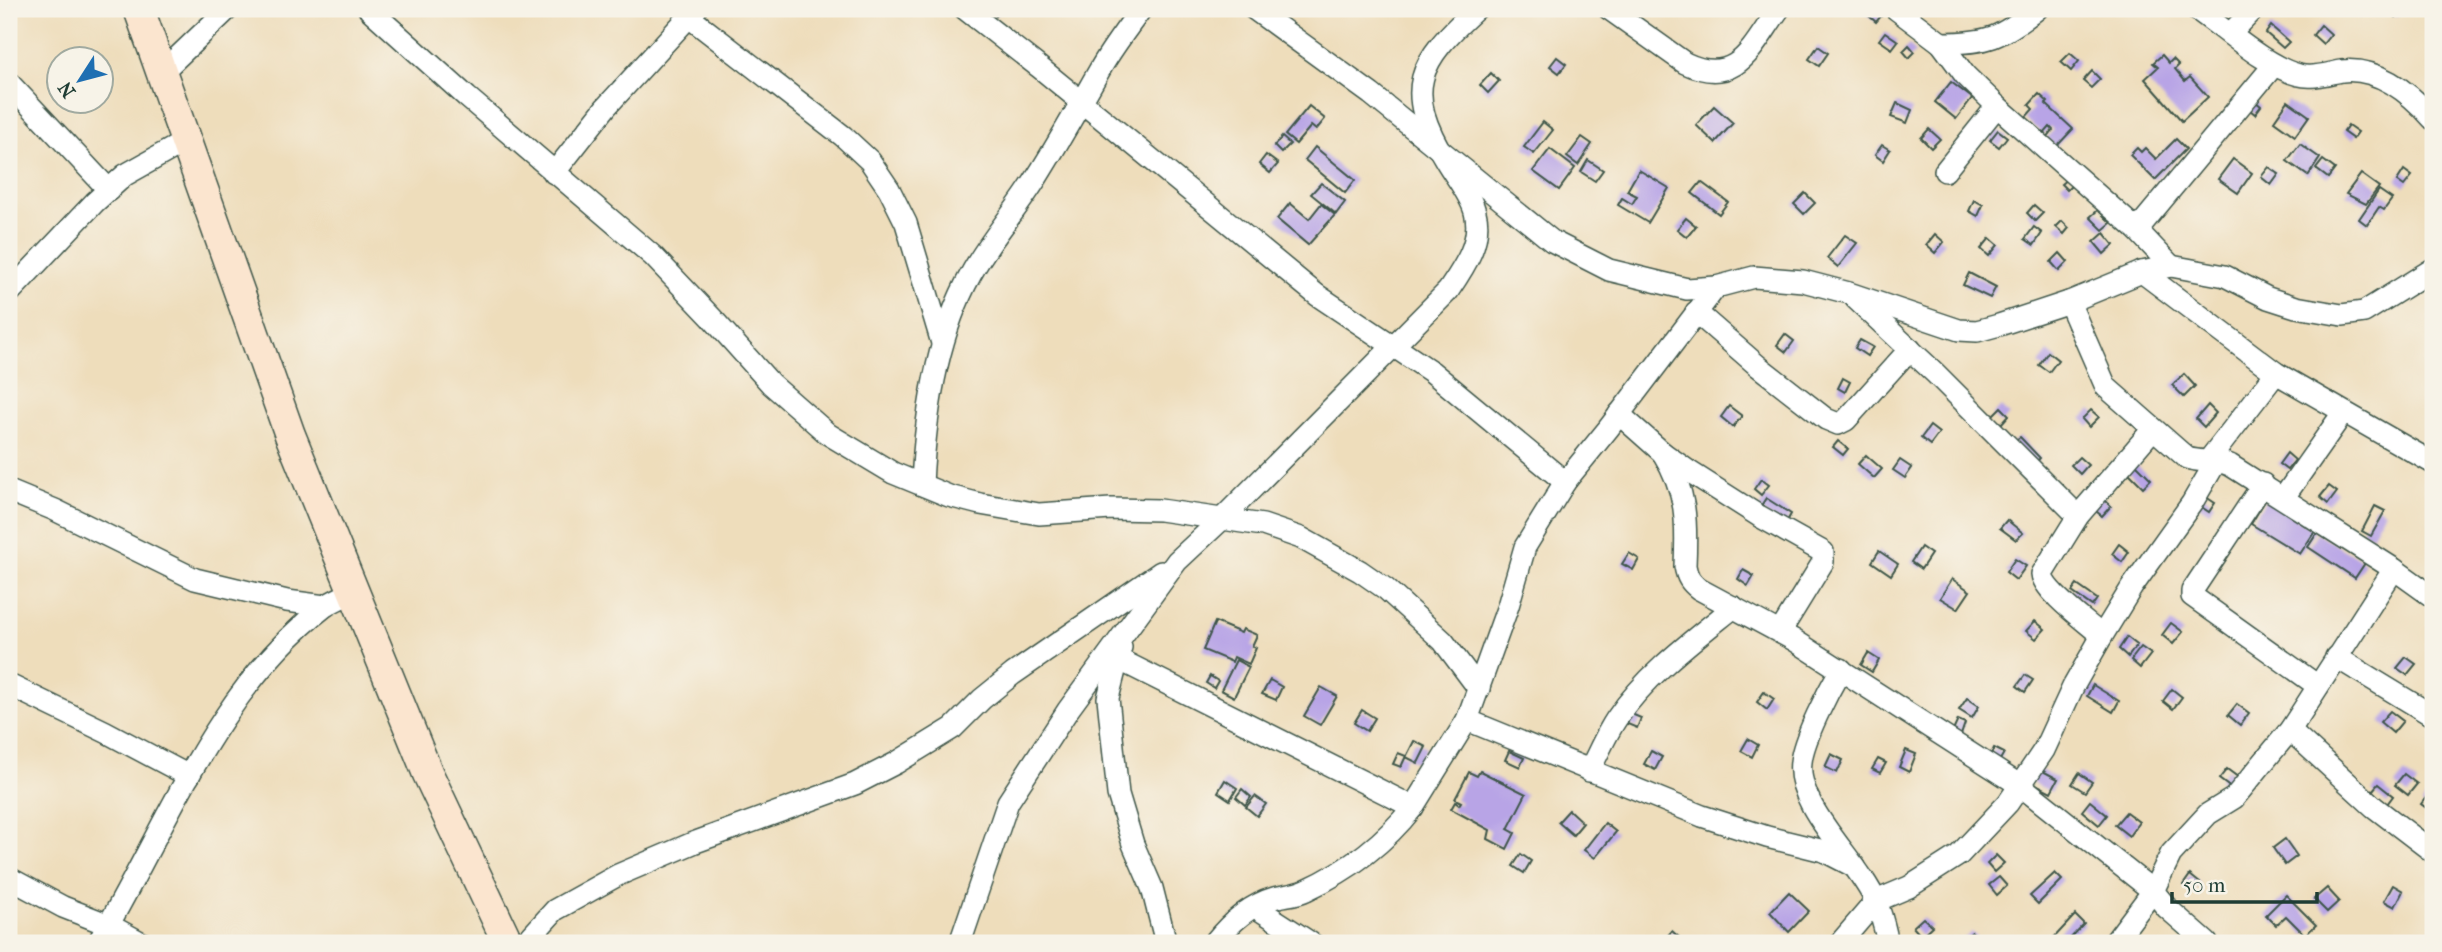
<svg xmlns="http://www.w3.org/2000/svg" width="2442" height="952" font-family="'IM FELL French Canon',serif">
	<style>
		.building { fill: #b8a4e6 }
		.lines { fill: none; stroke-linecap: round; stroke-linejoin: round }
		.street-casing { stroke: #3e5548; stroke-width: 24 }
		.secondary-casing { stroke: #3e5548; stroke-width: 33 }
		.street { stroke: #fff; stroke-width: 21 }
		.secondary { stroke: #fbe5cf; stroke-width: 30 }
	</style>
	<rect width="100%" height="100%" fill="#f7f3e8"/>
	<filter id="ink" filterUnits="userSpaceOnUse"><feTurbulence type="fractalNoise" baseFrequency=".0143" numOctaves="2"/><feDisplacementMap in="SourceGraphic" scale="14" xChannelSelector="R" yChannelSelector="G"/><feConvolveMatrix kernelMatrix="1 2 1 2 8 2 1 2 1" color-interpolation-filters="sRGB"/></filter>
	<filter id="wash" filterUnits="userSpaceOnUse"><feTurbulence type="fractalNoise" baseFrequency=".00686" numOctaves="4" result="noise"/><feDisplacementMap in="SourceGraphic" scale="28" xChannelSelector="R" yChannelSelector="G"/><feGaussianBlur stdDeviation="1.57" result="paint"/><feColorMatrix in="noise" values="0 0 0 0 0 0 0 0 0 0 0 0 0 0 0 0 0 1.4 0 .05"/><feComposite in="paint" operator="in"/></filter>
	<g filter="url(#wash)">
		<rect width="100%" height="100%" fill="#edb"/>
		<g id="blocks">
			<g class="building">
				<polygon points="986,9 1001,9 996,16"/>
				<polygon points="1861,9 1887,9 1876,22"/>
				<polygon points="2388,9 2403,9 2396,17"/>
				<polygon points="2321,25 2331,34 2323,44 2313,35"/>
				<polygon points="2271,26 2289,42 2283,48 2266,33"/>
				<polygon points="1885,32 1898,41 1892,49 1879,40"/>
				<polygon points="1909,45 1915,52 1909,58 1903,51"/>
				<polygon points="1818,46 1828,53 1819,66 1809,59"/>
				<polygon points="2070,53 2079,61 2071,71 2061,62"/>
				<polygon points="2162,55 2169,63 2173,59 2179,65 2175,69 2185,81 2190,77 2208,97 2182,121 2145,79 2158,67 2153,63"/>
				<polygon points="1557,57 1566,64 1559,73 1550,66"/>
				<polygon points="2092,71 2100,79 2091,88 2083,81"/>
				<polygon points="1491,73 1499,81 1488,93 1480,85"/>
				<polygon points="1951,82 1972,98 1956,119 1935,102"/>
				<polygon points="2039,94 2048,102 2046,104 2073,129 2056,147 2047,138 2053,130 2050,127 2044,134 2024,119 2033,109 2029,105"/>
				<polygon points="2288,101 2309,116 2295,136 2274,121"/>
				<polygon points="2256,102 2261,106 2255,114 2250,110"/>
				<polygon points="1897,103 1912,110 1907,123 1891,117"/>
				<polygon points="1309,106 1325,119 1316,130 1311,126 1296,144 1285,135"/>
				<polygon points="1714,106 1733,123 1715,143 1696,125"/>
				<polygon points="1543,122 1553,130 1534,154 1524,147"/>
				<polygon points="2348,125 2358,132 2353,139 2343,132"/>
				<polygon points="1929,129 1940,139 1931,148 1921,138"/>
				<polygon points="1998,130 2007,137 1999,147 1990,140"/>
				<polygon points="1282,137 1290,144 1281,153 1274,146"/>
				<polygon points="1582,137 1592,144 1578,165 1567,157"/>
				<polygon points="2176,139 2186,149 2155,180 2130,155 2137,148 2141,152 2145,148 2156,159"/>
				<polygon points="2300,144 2320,158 2308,176 2287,161"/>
				<polygon points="1882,145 1890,150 1883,161 1875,155"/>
				<polygon points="1315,147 1355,180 1345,193 1305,160"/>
				<polygon points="1550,149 1575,168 1559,190 1533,171"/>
				<polygon points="1266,155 1278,164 1270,173 1259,164"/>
				<polygon points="2233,159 2252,173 2238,193 2218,179"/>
				<polygon points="1588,160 1603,170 1595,181 1581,172"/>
				<polygon points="2323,160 2335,169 2328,178 2316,169"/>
				<polygon points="2269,167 2279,174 2271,185 2261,177"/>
				<polygon points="1639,170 1669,188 1648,223 1618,205 1622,198 1632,204 1637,196 1627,191"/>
				<polygon points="2404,170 2412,176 2404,186 2397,181"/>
				<polygon points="2361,174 2379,187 2366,204 2346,194"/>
				<polygon points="2067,179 2072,185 2067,190 2061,184"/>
				<polygon points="1701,182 1728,202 1719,214 1692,193"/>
				<polygon points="1321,183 1345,202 1336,214 1311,194"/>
				<polygon points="2379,190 2392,199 2384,210 2379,207 2367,225 2359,219"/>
				<polygon points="1805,193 1815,203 1804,214 1794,204"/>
				<polygon points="1974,200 1983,205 1978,216 1969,211"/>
				<polygon points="1290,203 1309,219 1321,204 1335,215 1308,245 1277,219"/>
				<polygon points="2034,205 2043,213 2035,221 2027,213"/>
				<polygon points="2098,210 2111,223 2103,230 2090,217"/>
				<polygon points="1686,218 1696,226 1687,237 1677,229"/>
				<polygon points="2062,221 2069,228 2064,234 2056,227"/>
				<polygon points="2034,227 2042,233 2034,245 2025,239"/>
				<polygon points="2104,233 2114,245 2104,254 2094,242"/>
				<polygon points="1935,234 1944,242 1935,253 1926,245"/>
				<polygon points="1845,235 1857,243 1838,267 1827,258"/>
				<polygon points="1990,238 1998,245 1989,256 1981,249"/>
				<polygon points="2060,253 2068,262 2059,271 2051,262"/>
				<polygon points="1969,273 1996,287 1990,298 1963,285"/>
				<polygon points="1785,334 1794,341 1786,352 1777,345"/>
				<polygon points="1860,340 1873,347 1867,356 1855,348"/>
				<polygon points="2048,352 2058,360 2049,372 2039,365"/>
				<polygon points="2184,374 2195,386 2184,397 2172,385"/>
				<polygon points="1843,378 1850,382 1845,392 1838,388"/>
				<polygon points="2208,405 2216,413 2204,427 2196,419"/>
				<polygon points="1729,406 1742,416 1733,427 1721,417"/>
				<polygon points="2001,407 2009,415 2001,424 1992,416"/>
				<polygon points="2091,410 2099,417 2089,427 2082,419"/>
				<polygon points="1930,426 1939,433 1930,445 1921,438"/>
				<polygon points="2020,437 2040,458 2034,465 2013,442"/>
				<polygon points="1838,441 1848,449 1843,455 1833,447"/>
				<polygon points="2287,453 2295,460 2287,470 2279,464"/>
				<polygon points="1866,455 1882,469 1874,478 1858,464"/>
				<polygon points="2079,457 2088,465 2080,474 2071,465"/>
				<polygon points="1900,460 1912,468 1905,478 1893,470"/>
				<polygon points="2132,460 2151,479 2143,487 2124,468"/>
				<polygon points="1761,479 1769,485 1761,495 1754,489"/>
				<polygon points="2329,486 2337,492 2328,504 2320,497"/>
				<polygon points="2100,495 2111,506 2102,516 2090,506"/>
				<polygon points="2203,495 2215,503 2209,512 2197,504"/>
				<polygon points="1766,498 1791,514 1785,525 1759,509"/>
				<polygon points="2266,499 2315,531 2300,554 2251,524"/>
				<polygon points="2375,506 2385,511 2371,536 2362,531"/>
				<polygon points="2007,520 2023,533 2016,540 2000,528"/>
				<polygon points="2317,533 2365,563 2355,578 2308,547"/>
				<polygon points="2119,544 2129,552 2122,562 2112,554"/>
				<polygon points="1921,547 1931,554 1921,569 1911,562"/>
				<polygon points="1879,551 1898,564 1891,575 1872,562"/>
				<polygon points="1629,553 1639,559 1633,570 1622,564"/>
				<polygon points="2015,559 2026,566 2016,580 2006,572"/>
				<polygon points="1743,570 1754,576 1748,586 1738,579"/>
				<polygon points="1952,579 1970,591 1958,609 1940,598"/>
				<polygon points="2077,585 2097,599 2092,606 2072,592"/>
				<polygon points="2035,621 2045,629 2036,639 2026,631"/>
				<polygon points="1215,622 1241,633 1243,629 1257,635 1252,646 1256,648 1249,664 1234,657 1232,662 1203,650"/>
				<polygon points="2171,623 2183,632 2173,644 2162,635"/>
				<polygon points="2127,637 2137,645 2128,657 2119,649"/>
				<polygon points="2141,647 2151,654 2140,668 2131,660"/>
				<polygon points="1868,653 1879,660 1872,672 1861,665"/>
				<polygon points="2406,657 2416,664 2407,675 2397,668"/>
				<polygon points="1236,660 1249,667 1234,697 1221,690"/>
				<polygon points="2025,675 2033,680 2025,692 2017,686"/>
				<polygon points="1210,676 1218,681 1214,688 1206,683"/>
				<polygon points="1270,680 1282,687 1276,700 1262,694"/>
				<polygon points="2093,685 2119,701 2113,712 2087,696"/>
				<polygon points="1321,687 1337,696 1320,725 1304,716"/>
				<polygon points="2172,689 2182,697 2173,709 2163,701"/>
				<polygon points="1764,692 1774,699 1767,710 1757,702"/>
				<polygon points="1967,698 1979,706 1972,718 1959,710"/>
				<polygon points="2237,704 2249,713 2240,725 2228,715"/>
				<polygon points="1362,710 1375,718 1367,731 1354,723"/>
				<polygon points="2390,711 2403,721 2393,733 2380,722"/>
				<polygon points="1629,713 1641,718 1637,728 1625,723"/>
				<polygon points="1958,720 1965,723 1961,735 1953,731"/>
				<polygon points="1748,739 1758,745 1752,757 1741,751"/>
				<polygon points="1414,741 1426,747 1418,763 1406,757"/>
				<polygon points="1994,748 2004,753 1997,765 1988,760"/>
				<polygon points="1906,750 1916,754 1909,772 1899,767"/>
				<polygon points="1509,751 1524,758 1520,767 1505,760"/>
				<polygon points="1651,751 1662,757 1655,770 1644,764"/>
				<polygon points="1398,753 1406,756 1401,767 1393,764"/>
				<polygon points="1831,754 1843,760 1837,773 1825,767"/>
				<polygon points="1878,759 1886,763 1880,773 1872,769"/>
				<polygon points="2035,767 2058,779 2051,792 2028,780"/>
				<polygon points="2227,769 2239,778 2231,788 2219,779"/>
				<polygon points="1480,771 1526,794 1508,829 1515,833 1507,849 1488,839 1490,830 1451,809 1455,802 1459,805 1461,802 1455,799 1469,772 1477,776"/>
				<polygon points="2079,773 2092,782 2085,792 2072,784"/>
				<polygon points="2404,774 2417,784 2408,795 2395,785"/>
				<polygon points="1225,780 1237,788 1230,800 1218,792"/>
				<polygon points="2378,784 2393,796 2387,804 2372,791"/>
				<polygon points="1242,789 1251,797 1245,805 1236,797"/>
				<polygon points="2431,791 2433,793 2433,813 2421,804"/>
				<polygon points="1255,796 1266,804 1257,816 1246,807"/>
				<polygon points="2090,801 2107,815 2099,825 2082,811"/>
				<polygon points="1569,810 1583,823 1573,835 1558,822"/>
				<polygon points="2126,812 2139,822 2129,836 2115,825"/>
				<polygon points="1605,823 1616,832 1595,858 1584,850"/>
				<polygon points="2285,839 2297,856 2285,865 2273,848"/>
				<polygon points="1521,854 1531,861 1524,873 1513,866"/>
				<polygon points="1996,855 2004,863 1994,872 1987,864"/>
				<polygon points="2055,873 2062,880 2038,904 2030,896"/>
				<polygon points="2190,875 2200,883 2192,892 2183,885"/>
				<polygon points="1999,877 2007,886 1997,895 1989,885"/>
				<polygon points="2393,885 2403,891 2395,907 2384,901"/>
				<polygon points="2327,888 2339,901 2327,912 2314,899"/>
				<polygon points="1789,892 1809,911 1789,932 1770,912"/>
				<polygon points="2286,895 2316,925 2305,935 2286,916 2276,925 2266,915"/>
				<polygon points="2075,915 2084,924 2066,943 2049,943"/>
				<polygon points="1923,918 1932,926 1921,936 1913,927"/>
				<polygon points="1672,931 1682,940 1680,943 1661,943"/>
				<polygon points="1972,932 1982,943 1962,943 1961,941"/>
			</g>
		</g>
	</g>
	<g filter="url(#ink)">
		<use href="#blocks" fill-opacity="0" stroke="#3e5548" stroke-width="2"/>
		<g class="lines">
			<g class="street-casing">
				<g id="street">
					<polyline points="369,9 467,97 653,256 712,318 771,384 828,434 893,473 949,496 980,504 1039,514 1111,509 1160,510 1263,525 1301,538 1360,571 1386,589 1443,641 1479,689"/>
					<polyline points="965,9 1039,67 1317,295 1432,372 1565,482"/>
					<polyline points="1254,9 1371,94 1552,241 1609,270 1687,289 1716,287 1754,277 1803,281 1849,293 1959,330 1977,331 1999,325 2069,302 2142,272 2171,266 2225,276 2268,298 2296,307 2342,315 2364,312 2433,269"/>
					<path d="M1609,9L1685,63C1738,88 1752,46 1779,9"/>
					<polyline points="1896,9 1941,43 1965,75 1997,106 2137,230 2171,266"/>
					<path d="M2196,9C2225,29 2266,67 2299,75C2313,79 2329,73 2342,71C2378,67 2410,93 2433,119"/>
					<polyline points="689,17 843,136 870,161 889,189 906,223 942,343"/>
					<polyline points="2231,33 2254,9"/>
					<path d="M1941,43C1989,43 2000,38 2037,9"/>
					<polyline points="161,73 228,9"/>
					<polyline points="9,83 109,190"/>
					<polyline points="1945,171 1997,106"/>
					<polyline points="554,173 606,107 696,9"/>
					<polyline points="2137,230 2274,65"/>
					<polyline points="2142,272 2276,373 2433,463"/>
					<polyline points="9,293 95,202 125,175 184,142"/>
					<polyline points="1856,299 1935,373 2078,516"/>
					<path d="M2069,302L2106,387L2187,458C2202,463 2216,459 2230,465L2394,569L2433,597"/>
					<polyline points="1696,312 1758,366 1826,419 1838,424 1846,420 1910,349"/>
					<polyline points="1619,414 1663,453 1687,470 1759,516 1823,552 1823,562 1780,632"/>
					<path d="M1663,453C1687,492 1687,521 1685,566C1687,577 1690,582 1699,589L1794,640L2021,786L2153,891L2167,908L2207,943"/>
					<polyline points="2208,461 2276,373"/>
					<polyline points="2263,484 2192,591 2192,596 2318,686"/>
					<path d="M922,485C925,415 937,335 971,274C990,239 1017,210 1037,177C1059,142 1079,106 1099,71C1111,49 1127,29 1141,9"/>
					<polyline points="9,491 55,510 195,579 287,601 325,606"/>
					<polyline points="2284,497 2343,413"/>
					<path d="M2102,636C2088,623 2043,591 2042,574L2078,516L2153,429"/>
					<polyline points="1121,647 1108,698 1118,794 1133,844 1152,888 1166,943"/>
					<polyline points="2336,657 2433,716"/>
					<polyline points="1118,659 1413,807"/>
					<path d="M1841,669C1829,690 1803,739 1801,762C1795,807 1859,861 1876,902C1882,915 1885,930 1888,943"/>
					<polyline points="9,685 106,732 189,776"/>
					<polyline points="1467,720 1702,816 1767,837 1824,851 1855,867"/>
					<polyline points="2290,730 2374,807 2433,852"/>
					<path d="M1589,771C1598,754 1606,734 1617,718C1647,674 1692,641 1734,607"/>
					<polyline points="9,878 63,907 109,925 142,943"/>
					<polyline points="1255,907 1311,943"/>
					<path d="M98,943C166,828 215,692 324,607C332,601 343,597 352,592"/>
					<polyline points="525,943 555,910 618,875 693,843 855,784 896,763 953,728 982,699 1013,674 1161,572"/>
					<path d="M960,943L1008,802L1068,710L1177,561L1222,519L1448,291C1463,269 1483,241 1475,212C1470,194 1456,178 1446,161C1402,89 1418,62 1476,9"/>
					<path d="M1214,943C1229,924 1250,905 1274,898C1285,895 1296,895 1306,890C1347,871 1385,843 1413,807L1467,720L1508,606L1525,547L1565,482L1608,429L1716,287"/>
					<polyline points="1840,943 1876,901 1909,887 1959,855 2008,803 2044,750 2073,687 2102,636 2132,587 2192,503 2217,460"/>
					<polyline points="2114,943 2153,891 2171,854 2208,814 2234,798 2290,730 2394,569"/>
				</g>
			</g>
			<g class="secondary-casing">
				<polyline id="secondary" points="139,9 290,435 428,774 508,943"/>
			</g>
			<use href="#street" class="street"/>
			<use href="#secondary" class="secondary"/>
		</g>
	</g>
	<rect width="2442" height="952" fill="none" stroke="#f7f3e8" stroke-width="35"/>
	<g transform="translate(80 80) rotate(234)"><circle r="33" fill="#f7f3e8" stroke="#a1aaa0" stroke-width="2"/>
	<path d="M0-5L12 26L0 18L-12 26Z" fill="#1f6fb2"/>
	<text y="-10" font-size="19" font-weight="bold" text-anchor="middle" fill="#1f3d34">N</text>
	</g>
	<path d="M2172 892v10h145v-10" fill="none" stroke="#1f3d34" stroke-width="3.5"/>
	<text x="2183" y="892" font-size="21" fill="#1f3d34" stroke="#f7f3e8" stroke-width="5" paint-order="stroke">50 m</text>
</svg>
